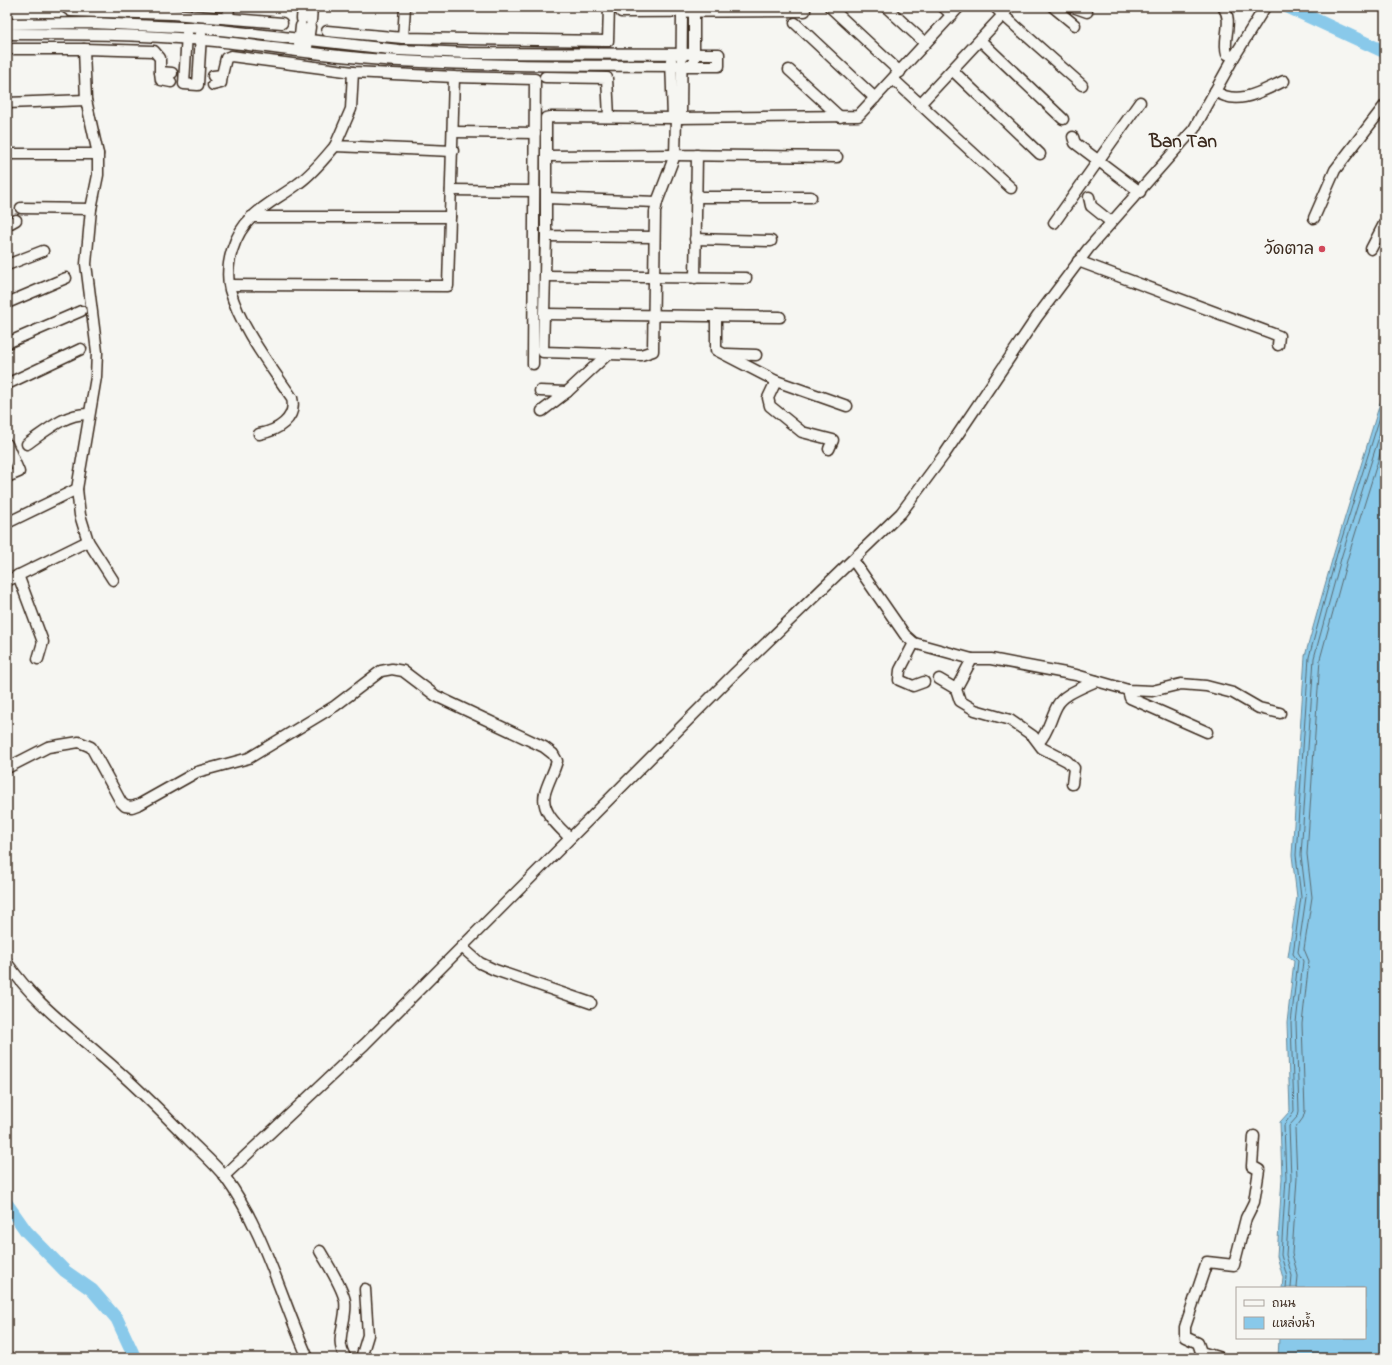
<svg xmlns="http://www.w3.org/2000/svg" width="1392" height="1365" font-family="'Indie Flower','Playpen Sans Thai',sans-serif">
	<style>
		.water { fill: #89c9ea; stroke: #6a8998 }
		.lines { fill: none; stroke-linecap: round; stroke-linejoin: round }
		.shore { stroke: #5a6a70; stroke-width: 1 }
		.river { stroke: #89c9ea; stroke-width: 13 }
		.minor-casing { stroke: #3b2a1e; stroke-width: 13 }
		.minor { stroke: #f6f6f2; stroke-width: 10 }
		.poi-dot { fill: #d1495b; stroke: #f6f6f2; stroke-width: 1.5 }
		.labels { text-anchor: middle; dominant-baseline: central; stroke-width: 3; stroke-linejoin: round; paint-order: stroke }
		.poi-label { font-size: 17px; fill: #3b2a1e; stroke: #f6f6f2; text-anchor: end }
		.quarter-label { font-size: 19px; font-weight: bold; fill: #3b2a1e; stroke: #f6f6f2 }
	</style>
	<rect width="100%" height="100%" fill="#f6f6f2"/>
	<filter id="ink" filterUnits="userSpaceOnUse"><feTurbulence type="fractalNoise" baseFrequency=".025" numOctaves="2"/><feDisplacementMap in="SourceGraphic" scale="8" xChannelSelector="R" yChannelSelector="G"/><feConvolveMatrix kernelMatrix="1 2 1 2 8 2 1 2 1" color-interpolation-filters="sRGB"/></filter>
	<g filter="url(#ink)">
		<polygon class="water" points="1385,387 1385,1358 1278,1358 1279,1338 1365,1338 1365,1288 1282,1288 1283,1278 1277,1256 1282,1178 1280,1122 1290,1111 1287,1023 1294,961 1288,957 1297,897 1292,855 1305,656 1334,553"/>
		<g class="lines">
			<g class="shore">
				<polyline points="1286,1288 1287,1277 1281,1255 1286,1178 1284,1125 1294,1111 1291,1023 1298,961 1293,954 1301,897 1296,855 1309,657 1337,554 1385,401"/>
				<polyline points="1291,1288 1292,1276 1286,1255 1291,1178 1289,1126 1298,1116 1299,1111 1296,1023 1303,961 1298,952 1306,897 1301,855 1314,658 1342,555 1385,418"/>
				<polyline points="1297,1288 1298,1276 1292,1254 1297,1178 1295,1129 1303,1118 1305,1111 1302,1024 1309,961 1304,949 1312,897 1307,854 1320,659 1348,557 1385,438"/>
			</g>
			<g class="river">
				<polyline points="1288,7 1385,52"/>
				<polyline points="7,1204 26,1231 65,1271 92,1290 117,1319 135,1358"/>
			</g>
			<g class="minor-casing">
				<g id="minor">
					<polyline points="65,7 71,11 172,14 282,23"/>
					<polyline points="830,7 900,72"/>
					<polyline points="886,7 925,43"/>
					<polyline points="943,7 952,15"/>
					<polyline points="1009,7 1003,15 1082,85"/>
					<polyline points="1053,7 1075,25"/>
					<polyline points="1073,7 1087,12"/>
					<path d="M1223,7C1234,21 1222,39 1227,54L1234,57"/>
					<polyline points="621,12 805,11"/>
					<polyline points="228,18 229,7"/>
					<polyline points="302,19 303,7"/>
					<polyline points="311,21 312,7"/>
					<polyline points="795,23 875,98"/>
					<path d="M7,24L91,23L202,28L399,50L468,53L719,54V66C613,65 506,67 400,61C334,58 269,46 204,40C138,34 73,34 7,34"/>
					<polyline points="327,31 403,38 608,41 609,7"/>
					<polyline points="187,33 184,84 198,85 201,34"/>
					<polyline points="403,38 405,7"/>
					<polyline points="981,41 1063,119"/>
					<polyline points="299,45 301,26"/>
					<polyline points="307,47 310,27"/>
					<polyline points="7,49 84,49"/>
					<polyline points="671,60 673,118"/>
					<polyline points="694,60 694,12"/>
					<polyline points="789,70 840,117"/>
					<polyline points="952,70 1040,154"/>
					<polyline points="353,72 351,109 335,146 453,151"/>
					<polyline points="222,75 226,58 231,56 353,72 454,77 535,79 533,364"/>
					<polyline points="545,77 607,78 609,117"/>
					<polyline points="893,79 920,104 1003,15 995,7"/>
					<polyline points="171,82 161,80 160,72 172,73"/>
					<polyline points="213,85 221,83 222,75 213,76"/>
					<path d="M1215,91C1238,107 1262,91 1284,81"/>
					<polyline points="7,103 86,100"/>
					<polyline points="920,104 1011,188"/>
					<polyline points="676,118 675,155 837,157"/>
					<polyline points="681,118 682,12"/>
					<polyline points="453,132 535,133"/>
					<polyline points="1073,137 1075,143 1140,192"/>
					<polyline points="7,154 98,154"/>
					<polyline points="546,156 675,155 657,202 655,212 653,351 641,355 543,352 546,236"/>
					<polyline points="451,190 534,191"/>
					<polyline points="696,197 811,197"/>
					<polyline points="1089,197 1091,206 1111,222"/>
					<polyline points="546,198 657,202"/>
					<polyline points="21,208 91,209"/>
					<polyline points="251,217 450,217"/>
					<polyline points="1314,218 1335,170 1385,105"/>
					<polyline points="1054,223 1140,102"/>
					<polyline points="7,225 16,220"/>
					<polyline points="654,237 546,236 546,118 551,117 676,118 858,116 959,7"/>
					<polyline points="695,239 771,241"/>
					<polyline points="1371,249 1385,222"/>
					<polyline points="1078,261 1279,336 1278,345"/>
					<polyline points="7,265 43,251"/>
					<polyline points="545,276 746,278"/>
					<polyline points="695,278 697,155"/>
					<polyline points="230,285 448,286 454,77"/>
					<polyline points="7,303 66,278"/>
					<polyline points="544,314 780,317"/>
					<polyline points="716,316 716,350 776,381 847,406"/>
					<polyline points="7,343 81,311"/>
					<polyline points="727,354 756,355"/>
					<polyline points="776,381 768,398 770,406 802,432 833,440 829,449"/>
					<polyline points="7,384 81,349"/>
					<polyline points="540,391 567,392"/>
					<polyline points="542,411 567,392 608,354"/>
					<path d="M259,434C277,431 297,419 292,398C270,365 241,329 230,290C224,265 234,234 252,217C266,203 284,195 299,183C313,173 324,159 335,146"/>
					<polyline points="7,444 19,472 7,477"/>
					<path d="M27,444C46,431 65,413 89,414"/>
					<polyline points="7,523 77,489"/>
					<polyline points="853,560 905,635 914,643 972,659 991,659 1076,675 1128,690 1152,691 1181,684 1206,686 1233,693 1259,708 1280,713"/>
					<polyline points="18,575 43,642 38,659"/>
					<polyline points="113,580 88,541 80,515 77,489 96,377 97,352 86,264 91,209 98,175 98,154 86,100 84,49 154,51 160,58 160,72"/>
					<polyline points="7,581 88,541"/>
					<polyline points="914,643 900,670 899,680 913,686 924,682"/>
					<polyline points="939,679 956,689 972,659"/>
					<polyline points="956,689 960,701 975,710 1010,720 1033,736 1042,748 1067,761 1074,768 1072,784"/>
					<polyline points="1128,690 1130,698 1207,732"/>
					<path d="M1039,742C1049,731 1050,719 1057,706C1063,694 1084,687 1096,681"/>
					<path d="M7,768L48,747L79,742L91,747L121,802L125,806L132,807L140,804L197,772L249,758L335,706L381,671L392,669L403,671L436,696L544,747L553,754L557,761C554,772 548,782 545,793C540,811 558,826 569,837"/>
					<polyline points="463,948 480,963 495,970 591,1003"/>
					<path d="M7,963C36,1004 65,1024 101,1056C133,1083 162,1112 191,1142C202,1153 215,1164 225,1177C264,1230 281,1298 308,1358"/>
					<polyline points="224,1176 365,1044 734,674 901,513 944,455 1037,317 1088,249 1194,129 1234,57 1265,7"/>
					<path d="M320,1251C328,1265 342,1286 345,1301C348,1321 333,1340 346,1358"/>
					<polyline points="361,1358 368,1335 365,1289"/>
					<polyline points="1221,1358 1201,1352 1198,1343 1185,1337 1185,1327 1207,1262 1234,1265 1246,1218 1254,1202 1259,1170 1252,1166 1254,1136"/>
				</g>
			</g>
			<use href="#minor" class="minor"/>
		</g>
	</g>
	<circle class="poi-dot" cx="1322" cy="249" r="4"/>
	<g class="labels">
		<g class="poi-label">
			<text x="1314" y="249">วัดตาล</text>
		</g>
		<g class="quarter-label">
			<text x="1183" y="142">Ban Tan</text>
		</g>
	</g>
	<rect width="1392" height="1365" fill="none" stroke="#f6f6f2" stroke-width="24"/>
	<rect x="12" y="12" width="1368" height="1341" fill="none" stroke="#3b2a1e" stroke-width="1.5" filter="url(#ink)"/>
	<rect x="1236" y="1287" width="130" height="52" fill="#f6f6f2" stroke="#aba49d"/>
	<rect x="1244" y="1300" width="20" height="6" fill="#f6f6f2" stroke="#aba49d"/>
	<text x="1272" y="1307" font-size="12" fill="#3b2a1e">ถนน</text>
	<rect x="1244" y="1317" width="20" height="12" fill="#89c9ea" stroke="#aba49d"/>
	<text x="1272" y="1327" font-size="12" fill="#3b2a1e">แหล่งน้ำ</text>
</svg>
